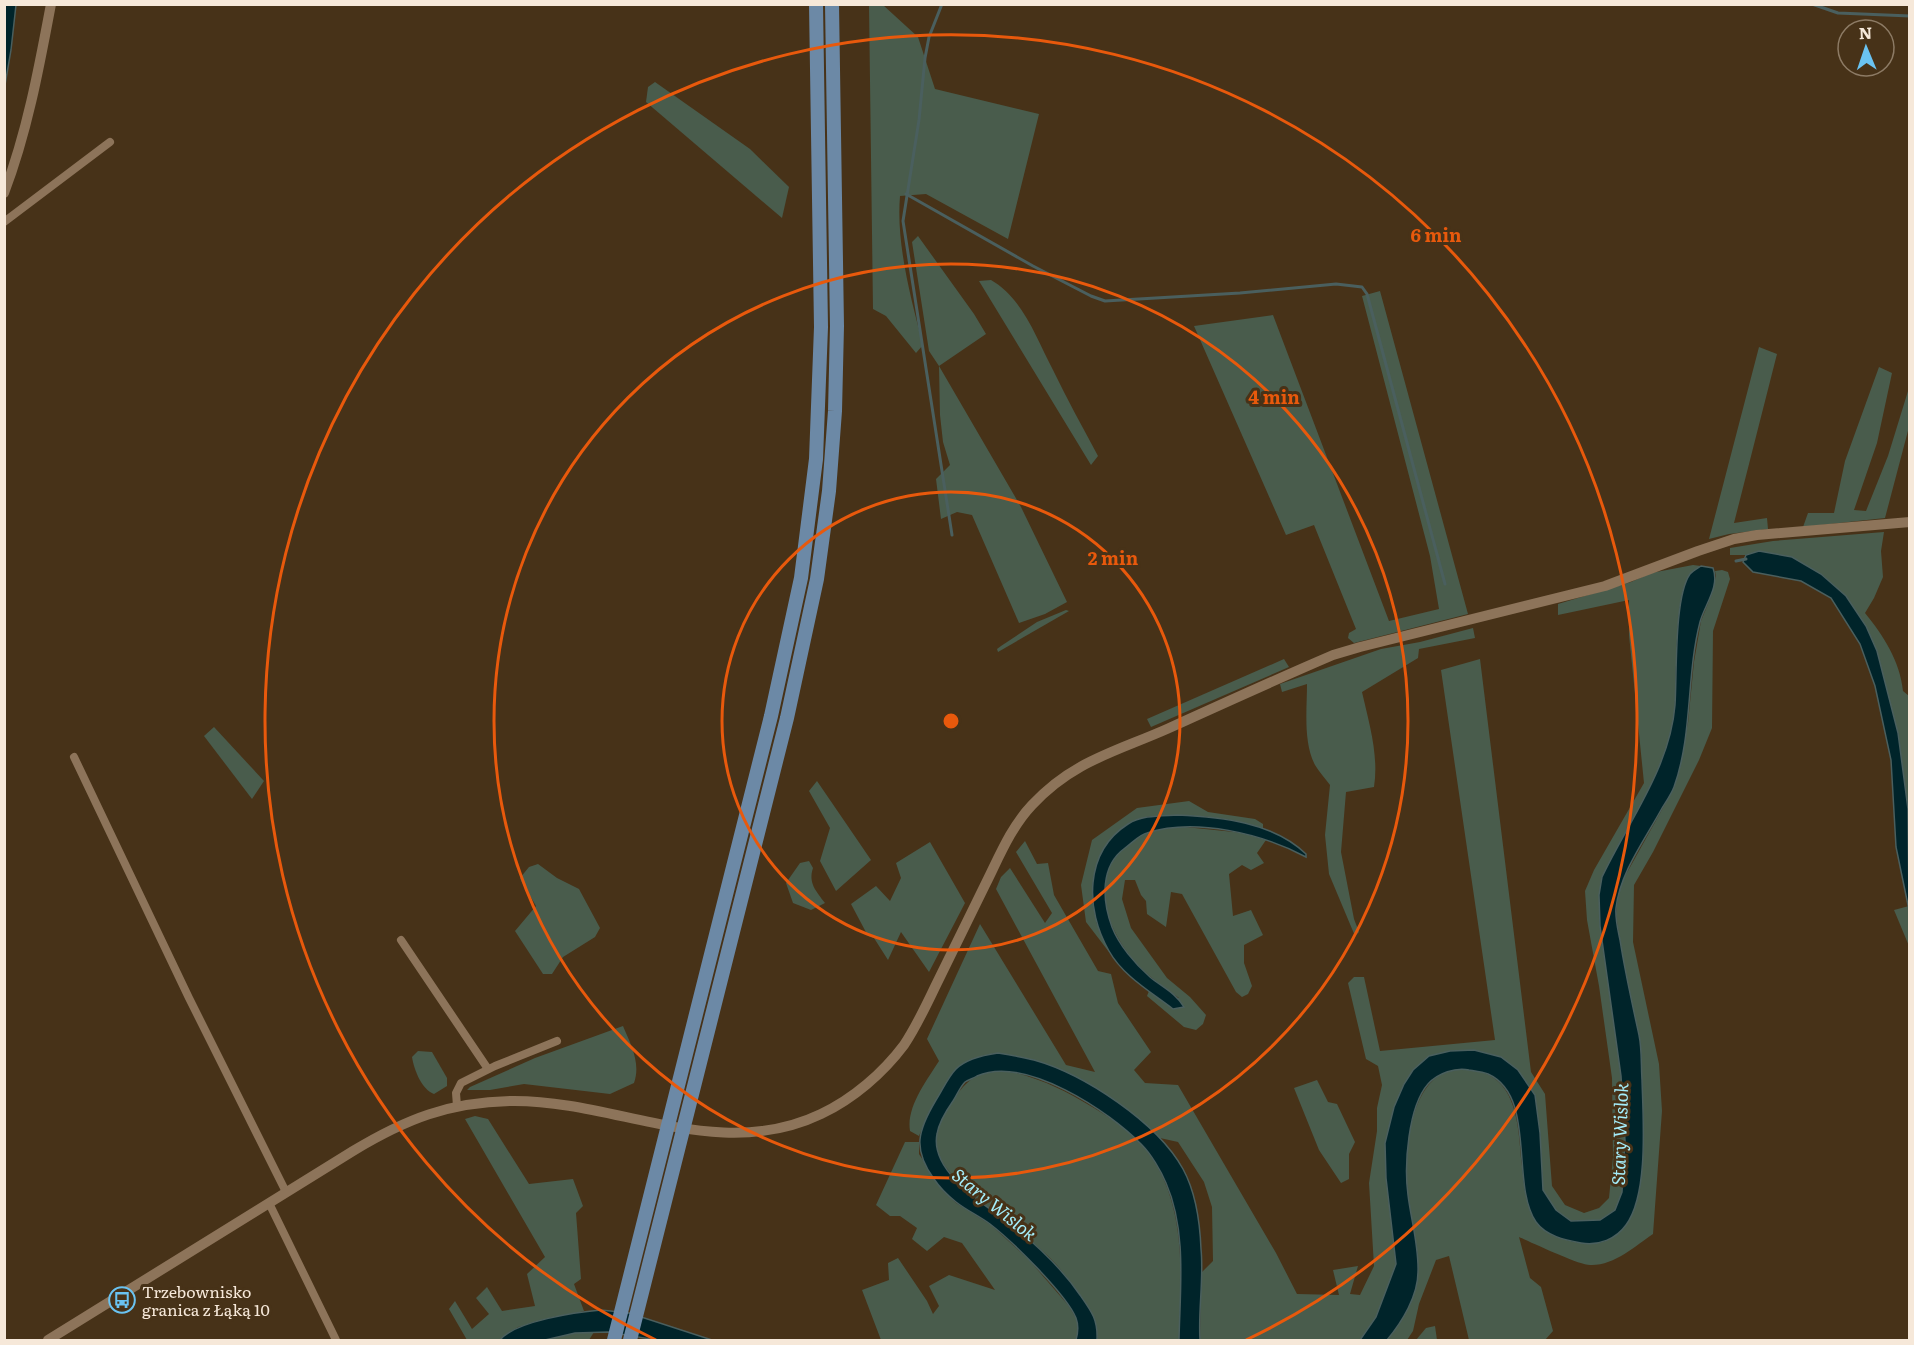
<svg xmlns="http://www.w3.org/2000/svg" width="1914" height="1345" font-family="Literata,serif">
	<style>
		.green { fill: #495c4c }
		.water { fill: #00242a; stroke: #4a5f5e; stroke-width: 1.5 }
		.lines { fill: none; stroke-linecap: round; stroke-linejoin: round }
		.stream { stroke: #4a5f5e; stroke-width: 3 }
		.minor { stroke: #8d745a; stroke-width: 8 }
		.tertiary { stroke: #8d745a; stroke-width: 10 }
		.primary { stroke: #6c89a6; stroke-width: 14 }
		.ring { fill: none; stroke: #e8590c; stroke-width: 3 }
		.labels { text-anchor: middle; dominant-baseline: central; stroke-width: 6; stroke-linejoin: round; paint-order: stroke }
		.poi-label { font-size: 16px; fill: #f6e8d9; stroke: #473218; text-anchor: start }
		.water-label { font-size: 18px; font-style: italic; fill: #a4edfa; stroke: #473218 }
		.centre { fill: #e8590c; stroke: #473218; stroke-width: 3 }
		.ring-label { font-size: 18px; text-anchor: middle; font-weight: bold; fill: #e8590c; stroke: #473218; stroke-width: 6; stroke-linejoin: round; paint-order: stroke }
	</style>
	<rect width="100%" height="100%" fill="#473218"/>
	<g class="green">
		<path d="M869,5H883L918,37L935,89L1039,114L1008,239L926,194L900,196C896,244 911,299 923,345L916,353L886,316L873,309Z"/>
		<polygon points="655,82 750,149 789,187 782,218 646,102 648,87"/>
		<polygon points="918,236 974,314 986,334 939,366 1021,507 1067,602 1045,614 1019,623 972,515 957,512 941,519 936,479 950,465 943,442 940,415 939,366 929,351 912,242"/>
		<path d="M991,280C1023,298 1037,340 1053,370C1067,399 1083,428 1098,456L1091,465L979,281Z"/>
		<polygon points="1380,291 1468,614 1354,643 1348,638 1349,633 1356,629 1314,525 1286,535 1194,326 1273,315 1389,621 1439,609 1430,556 1362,296"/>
		<polygon points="1759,347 1777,354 1734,523 1767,518 1768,529 1729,534 1709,539"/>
		<polygon points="1879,367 1892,373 1877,443 1854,510 1866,511 1888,456 1908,391 1909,392 1909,427 1885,518 1803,527 1808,513 1834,513 1845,461"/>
		<path d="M1884,532L1881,551L1883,577L1874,598L1865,613C1883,635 1900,661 1903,691L1909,696V834L1898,733L1877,652L1865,626L1846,596L1821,574L1759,551L1746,555H1730V548L1773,541Z"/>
		<path d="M1693,565L1701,566C1698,568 1693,571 1690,574C1674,596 1677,675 1675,705C1670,768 1628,822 1602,877L1599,895L1600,926L1621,1076L1625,1141L1622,1192L1615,1210L1600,1220L1571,1221L1556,1210L1543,1190L1540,1133L1535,1095L1474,1050L1394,1107L1385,1142L1386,1178L1396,1264L1376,1317L1360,1340H1200L1201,1273L1213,1261L1212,1207L1204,1182L1178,1142L1160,1138L1144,1123L998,1053L929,1112L919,1136L910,1131C906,1107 927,1080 939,1061L927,1039L980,924L1066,1065L1095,1072L996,889L1001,877L1010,868L1045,923L1052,913L1016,852L1025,841L1037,864L1048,863L1054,895L1098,971L1111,974L1118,1003L1151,1052L1134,1070L1145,1083L1178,1085L1276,1253L1297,1294L1339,1295L1333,1270L1358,1266L1350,1294L1360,1295L1374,1266L1369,1183L1377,1131V1108L1382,1085L1378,1066L1366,1059L1348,983L1354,977H1364L1380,1051L1495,1040L1441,670L1480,659L1531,1072L1545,1094L1552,1186L1565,1205L1584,1213L1599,1208L1609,1198L1613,1157L1612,1078L1599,986L1587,920L1585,891L1594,870L1644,783L1629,635V600L1558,615V604L1631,582L1651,573Z"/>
		<path d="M1722,570L1728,572L1730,579L1713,631L1712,728L1699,760L1653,852L1634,885L1633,942L1659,1064L1662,1111L1653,1234C1635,1246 1614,1266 1590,1265C1579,1265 1533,1243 1519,1237L1530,1278L1541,1287L1553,1331L1545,1340H1469L1449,1256L1436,1260L1419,1304L1413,1331L1407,1340H1387C1402,1322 1418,1296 1418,1271C1418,1245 1411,1220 1408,1195C1403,1156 1409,1066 1464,1069C1519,1071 1518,1126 1522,1166C1525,1185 1532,1205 1537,1223L1626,1225L1625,976L1616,914L1619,887L1674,788L1688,723L1694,662L1701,621L1712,594L1716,576L1715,571Z"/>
		<polygon points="1066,610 1069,611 998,652 997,649 1001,646 1037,622"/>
		<path d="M1473,628L1475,638L1419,649L1418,658L1362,692C1369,723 1379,755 1374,787L1346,792L1341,852L1354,919L1359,932L1355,936L1329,874L1325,835L1330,785C1325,778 1319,772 1315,765C1303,742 1307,710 1307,684L1282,692L1280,684L1381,649L1420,642Z"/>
		<polygon points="1284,659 1289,667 1151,727 1147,719"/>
		<polygon points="214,727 264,781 252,799 204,736"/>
		<polygon points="817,781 871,860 836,891 820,861 830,828 809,791"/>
		<polygon points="1189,801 1208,812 1255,819 1263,824 1263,829 1230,820 1202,816 1149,816 1129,823 1111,839 1096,922 1109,952 1086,922 1081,885 1092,840 1137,808"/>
		<path d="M1185,827L1244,833L1266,840L1257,853L1264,863L1251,870L1242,865L1229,874L1233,916L1251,910L1263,935L1244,945V963L1252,986L1248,994L1242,997L1236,992L1182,894L1171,892L1166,927L1147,914L1146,901L1141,895L1135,880H1125L1122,899L1131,928L1167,978L1190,997L1206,1015L1203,1024L1196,1030L1184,1027L1147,996L1149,991L1155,996L1179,998C1164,987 1149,977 1136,963C1112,936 1091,890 1114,857C1120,848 1135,839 1144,834C1155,828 1172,828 1185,827Z"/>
		<polygon points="930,842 965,903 929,972 901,932 888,960 874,938 868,936 851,904 876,886 890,901 901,878 896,863"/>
		<path d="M809,861L813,868C808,883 816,891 825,903L811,910L793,903L786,883L800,863Z"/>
		<path d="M538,864L557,878L579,889L600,928L595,937L563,957L552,974H543L515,931L536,906C531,896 524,889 520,878L529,867Z"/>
		<polygon points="1909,906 1910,910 1909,946 1894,910"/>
		<path d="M623,1026C631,1045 641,1063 634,1083L610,1094L524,1084L490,1090H467L470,1087L535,1058Z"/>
		<path d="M418,1051L432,1052L447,1078V1086L434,1094C422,1090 414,1070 412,1057Z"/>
		<path d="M1006,1070C1042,1079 1063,1089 1094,1108C1112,1119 1131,1131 1144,1147C1188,1202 1181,1274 1179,1340H1097C1098,1321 1092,1315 1082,1299C1073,1285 1063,1271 1051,1259C1024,1231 940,1182 936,1145C934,1130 944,1115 951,1103C969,1077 975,1073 1006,1070Z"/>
		<polygon points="1317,1080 1328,1102 1337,1104 1355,1142 1349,1154 1349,1179 1341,1183 1319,1150 1294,1088"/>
		<polygon points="475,1116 488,1119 529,1184 573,1179 583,1206 576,1213 581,1279 574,1284 584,1311 518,1327 500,1340 467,1340 449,1309 455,1301 472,1329 489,1314 476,1298 487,1287 502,1311 535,1306 527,1274 545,1257 465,1119"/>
		<polygon points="905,1142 919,1142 919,1154 943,1191 956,1203 991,1225 1029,1260 1068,1305 1077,1320 1078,1333 1076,1340 881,1340 862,1290 889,1280 888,1263 898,1258 927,1301 933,1314 939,1306 929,1286 949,1275 995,1290 962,1243 944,1237 927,1251 912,1239 917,1228 900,1216 890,1216 876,1205"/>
		<polygon points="1435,1326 1437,1340 1416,1340 1426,1328"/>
		<polygon points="594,1332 589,1340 545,1340 575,1333"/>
	</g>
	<g class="water">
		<polygon points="5,4 16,5 11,50 5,85"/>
		<polygon points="1759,551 1792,557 1821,574 1846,596 1866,626 1877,651 1898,733 1908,809 1909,910 1896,847 1891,760 1875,686 1860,644 1831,598 1801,581 1753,572 1743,562 1746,555"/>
		<path d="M1701,566L1713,568C1720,587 1705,604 1700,622C1686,676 1693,734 1674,787C1671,795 1665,803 1661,810C1644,841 1620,873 1616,908C1615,919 1618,930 1620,940C1625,972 1632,1003 1639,1035C1642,1049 1641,1065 1642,1080C1643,1117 1649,1194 1626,1225C1616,1239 1599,1246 1581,1243C1565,1240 1546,1236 1536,1222C1510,1184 1537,1096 1488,1074C1483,1072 1475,1071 1469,1070C1456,1067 1438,1073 1428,1084C1408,1107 1404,1165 1408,1195C1411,1220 1419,1246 1418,1272C1418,1296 1402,1322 1387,1340H1360L1376,1317L1396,1264L1386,1178L1385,1143L1394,1107L1404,1084L1413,1070L1429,1056L1450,1051L1474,1050L1501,1057L1518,1070L1535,1095L1540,1133L1543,1190L1556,1210L1571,1221L1600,1220L1615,1210L1622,1192L1625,1141L1621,1076L1600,926L1599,895L1602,877C1628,822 1670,768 1675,705C1677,675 1674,596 1690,574C1693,571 1698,568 1701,566Z"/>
		<path d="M1177,815C1221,817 1273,822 1306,854V857C1263,834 1195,817 1147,833C1139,835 1132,843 1125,848C1100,866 1102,900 1112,927C1119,945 1135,964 1150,977C1162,987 1176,993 1184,1007L1173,1009C1151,992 1123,976 1109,951C1085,910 1084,852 1128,824C1142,815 1161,816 1177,815Z"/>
		<path d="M998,1053C1010,1055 1022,1057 1034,1060C1084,1074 1157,1122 1183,1169C1195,1191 1200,1223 1201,1249C1204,1279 1198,1310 1200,1340H1179C1180,1289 1187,1231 1166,1183C1161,1171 1151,1154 1142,1145C1109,1111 1025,1055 977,1076C974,1078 968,1080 965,1082C960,1087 957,1095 953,1101C946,1111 939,1122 937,1134C929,1174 991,1208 1018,1230C1041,1249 1063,1270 1080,1295C1092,1312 1098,1320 1097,1340H1076C1078,1333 1079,1326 1076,1318C1066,1294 1012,1241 990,1224C979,1216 966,1210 956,1202C947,1195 940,1188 934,1179C912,1149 918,1130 936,1100C942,1091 948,1077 956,1069C966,1059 984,1055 998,1053Z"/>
		<path d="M601,1310L629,1313L712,1340H656L608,1332L575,1333L545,1340H500C515,1321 577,1312 601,1310Z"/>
	</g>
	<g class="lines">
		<g class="stream">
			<polyline points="942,4 929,37 925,58 919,120 903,221 952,535"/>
			<polyline points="1812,4 1838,13 1910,16"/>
			<polyline points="906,194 1033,266 1091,296 1105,301 1240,293 1336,284 1362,287 1367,294 1445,584"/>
			<polyline points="1736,561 1746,559"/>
		</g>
		<g class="minor">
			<polyline points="4,222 110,142"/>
			<polyline points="74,757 189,998 286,1192"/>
			<polyline points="401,940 488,1069"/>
			<polyline points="457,1106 456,1093 461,1083 495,1066 557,1041"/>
			<polyline points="269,1203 336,1340"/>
		</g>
		<g class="tertiary">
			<path d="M4,193C27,133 39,68 51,4"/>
			<path d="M48,1340L353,1151C406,1119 449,1102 512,1101C616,1100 719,1163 821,1114C853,1099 883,1073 904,1045C916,1027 926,1006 935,987C952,952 969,918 986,883C999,857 1011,827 1032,805C1073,761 1115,752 1167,729C1222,704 1277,679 1333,655L1360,647L1605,586L1698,551L1734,539L1757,535L1910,522"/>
		</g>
		<g class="primary">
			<polyline points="614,1340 771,716 801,578 816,459 821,327 816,4"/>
			<polyline points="630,1340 787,718 817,579 829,491 835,411 837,326 832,4"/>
		</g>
	</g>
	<g class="ring">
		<circle cx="951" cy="721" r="229"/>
		<circle cx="951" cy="721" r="457"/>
		<path d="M656 1340A686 686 0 1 1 1246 1340"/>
	</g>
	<defs>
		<g id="bus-ring" transform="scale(1.35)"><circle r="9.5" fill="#473218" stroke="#6ac3f1" stroke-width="1.5"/><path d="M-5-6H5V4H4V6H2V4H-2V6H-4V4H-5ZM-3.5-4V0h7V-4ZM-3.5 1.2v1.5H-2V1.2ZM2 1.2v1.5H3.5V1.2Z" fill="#6ac3f1"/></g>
	</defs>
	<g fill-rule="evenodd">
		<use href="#bus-ring" x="122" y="1300"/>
	</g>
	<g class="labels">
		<g class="poi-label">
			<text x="142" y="1291">Trzebownisko<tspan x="142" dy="18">granica z Łąką 10</tspan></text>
		</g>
		<g class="water-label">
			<text transform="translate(1619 1134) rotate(-88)">Stary Wislok</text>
			<text transform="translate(995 1204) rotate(39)">Stary Wislok</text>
		</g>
	</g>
	<circle cx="951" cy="721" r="9" class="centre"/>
	<g class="ring-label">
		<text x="1436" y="242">6 min</text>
		<text x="1274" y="404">4 min</text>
		<text x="1113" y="565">2 min</text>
	</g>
	<rect width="1914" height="1345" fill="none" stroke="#f6e8d9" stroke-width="12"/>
	<g transform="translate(1866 48) rotate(358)"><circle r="28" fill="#473218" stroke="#8d7b65" stroke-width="1.5"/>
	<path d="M0-4.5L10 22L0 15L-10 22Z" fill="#6ac3f1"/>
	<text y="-9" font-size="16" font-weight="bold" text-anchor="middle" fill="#f6e8d9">N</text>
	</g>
</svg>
